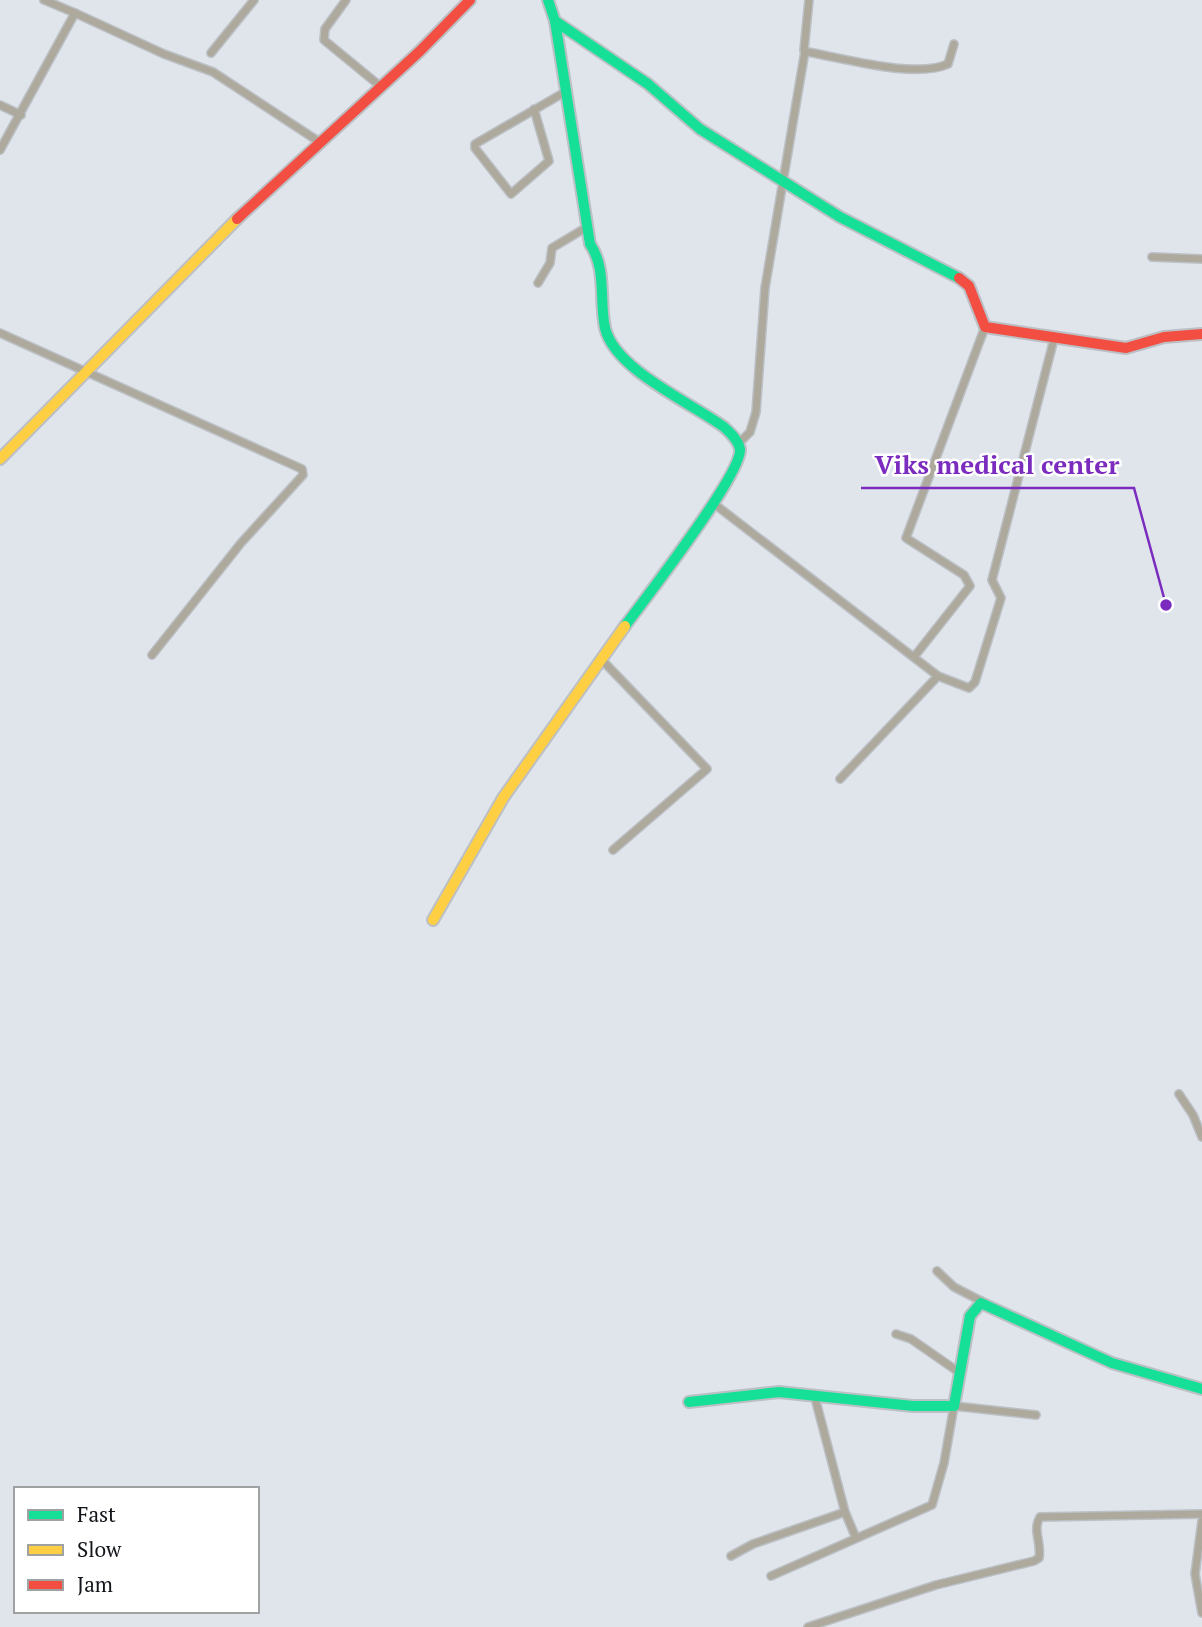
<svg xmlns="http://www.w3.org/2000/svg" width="1202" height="1627" font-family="'PT Serif',serif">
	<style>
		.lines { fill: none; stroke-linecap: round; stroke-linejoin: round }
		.street-casing { stroke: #bcc0c5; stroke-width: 10 }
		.fast-casing { stroke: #bcc0c5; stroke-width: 14 }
		.slow-casing { stroke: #bcc0c5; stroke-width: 14 }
		.jam-casing { stroke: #bcc0c5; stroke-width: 14 }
		.street { stroke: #ada99d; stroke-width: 7 }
		.fast { stroke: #16e098; stroke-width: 10 }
		.slow { stroke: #ffcf43; stroke-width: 10 }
		.jam { stroke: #f24e42; stroke-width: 10 }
		.leader { fill: none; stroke: #7b2cbf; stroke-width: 2.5 }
		.callout-dot { fill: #7b2cbf; stroke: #fff; stroke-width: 2.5 }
		.callout-label { font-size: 26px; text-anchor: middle; font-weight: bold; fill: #7b2cbf; stroke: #fff; stroke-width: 5; stroke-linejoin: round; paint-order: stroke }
	</style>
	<rect width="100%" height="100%" fill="#e0e5ec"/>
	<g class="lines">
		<g class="street-casing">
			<g id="street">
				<polyline points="44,0 75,13"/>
				<polyline points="346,0 325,29 324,40 380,86"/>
				<path d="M809,0L804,50L807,52C844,58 914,79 948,64L954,44"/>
				<polyline points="211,53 254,0"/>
				<polyline points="0,105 21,115"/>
				<polyline points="534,109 549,161 511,194 475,148 475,144 565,92"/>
				<polyline points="0,150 75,13 164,54 213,72 321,143"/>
				<polyline points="1152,257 1202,259"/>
				<polyline points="538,283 550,263 552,248 587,227"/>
				<polyline points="0,333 302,469 303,475 241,543 152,655"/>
				<polyline points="739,443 750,432 756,412 765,288 805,51"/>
				<polyline points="713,503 938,676 840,779"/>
				<polyline points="914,657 970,586 964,575 906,538 985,327"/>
				<polyline points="601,659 707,769 613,850"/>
				<polyline points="938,676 969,688 975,682 1001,598 992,580 1054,339"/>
				<polyline points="1179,1094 1193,1115 1202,1137"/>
				<polyline points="937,1271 954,1287 985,1303"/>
				<polyline points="896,1334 911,1339 960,1373"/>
				<polyline points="814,1394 845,1512 856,1538"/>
				<polyline points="1202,1521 1195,1574 1202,1613"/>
				<polyline points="731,1556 753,1544 845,1512"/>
				<polyline points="771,1576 932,1505 944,1463 954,1406 1036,1415"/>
				<path d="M808,1627L936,1585L1034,1561L1039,1558C1042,1543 1032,1530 1040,1517L1202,1514"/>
			</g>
		</g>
		<g class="fast-casing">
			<g id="fast">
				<polyline points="548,0 555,21 648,84 700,129 840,217 959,278"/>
				<path d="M555,21L590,244C607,269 599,300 605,328C615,370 690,402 724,427C730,433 738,439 740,449C743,473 644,600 625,626"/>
				<polyline points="689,1402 779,1392 913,1406 954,1406 970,1316 981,1303 1112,1363 1202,1389"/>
			</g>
		</g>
		<g class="slow-casing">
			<g id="slow">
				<polyline points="0,459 237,219"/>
				<polyline points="433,920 503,798 625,626"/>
			</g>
		</g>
		<g class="jam-casing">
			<g id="jam">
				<polyline points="237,219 420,51 470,0"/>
				<polyline points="959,278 969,286 985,327 1126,348 1164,337 1202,334"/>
			</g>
		</g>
		<use href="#street" class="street"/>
		<use href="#fast" class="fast"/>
		<use href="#slow" class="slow"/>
		<use href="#jam" class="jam"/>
	</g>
	<path class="leader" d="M1166 605L1134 488H861"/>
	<circle class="callout-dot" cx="1166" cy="605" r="7"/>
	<g class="callout-label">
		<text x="997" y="474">Viks medical center</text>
	</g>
	<rect x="14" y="1487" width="245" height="126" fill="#ffffff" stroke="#a0a1a3" stroke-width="2"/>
	<rect x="28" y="1510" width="35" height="10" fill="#16e098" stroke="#a0a1a3" stroke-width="2"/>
	<text x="77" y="1522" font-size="21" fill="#12151a">Fast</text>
	<rect x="28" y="1545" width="35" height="10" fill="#ffcf43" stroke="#a0a1a3" stroke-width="2"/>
	<text x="77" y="1557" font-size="21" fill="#12151a">Slow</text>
	<rect x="28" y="1580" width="35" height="10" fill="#f24e42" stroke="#a0a1a3" stroke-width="2"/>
	<text x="77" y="1592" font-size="21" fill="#12151a">Jam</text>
</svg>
